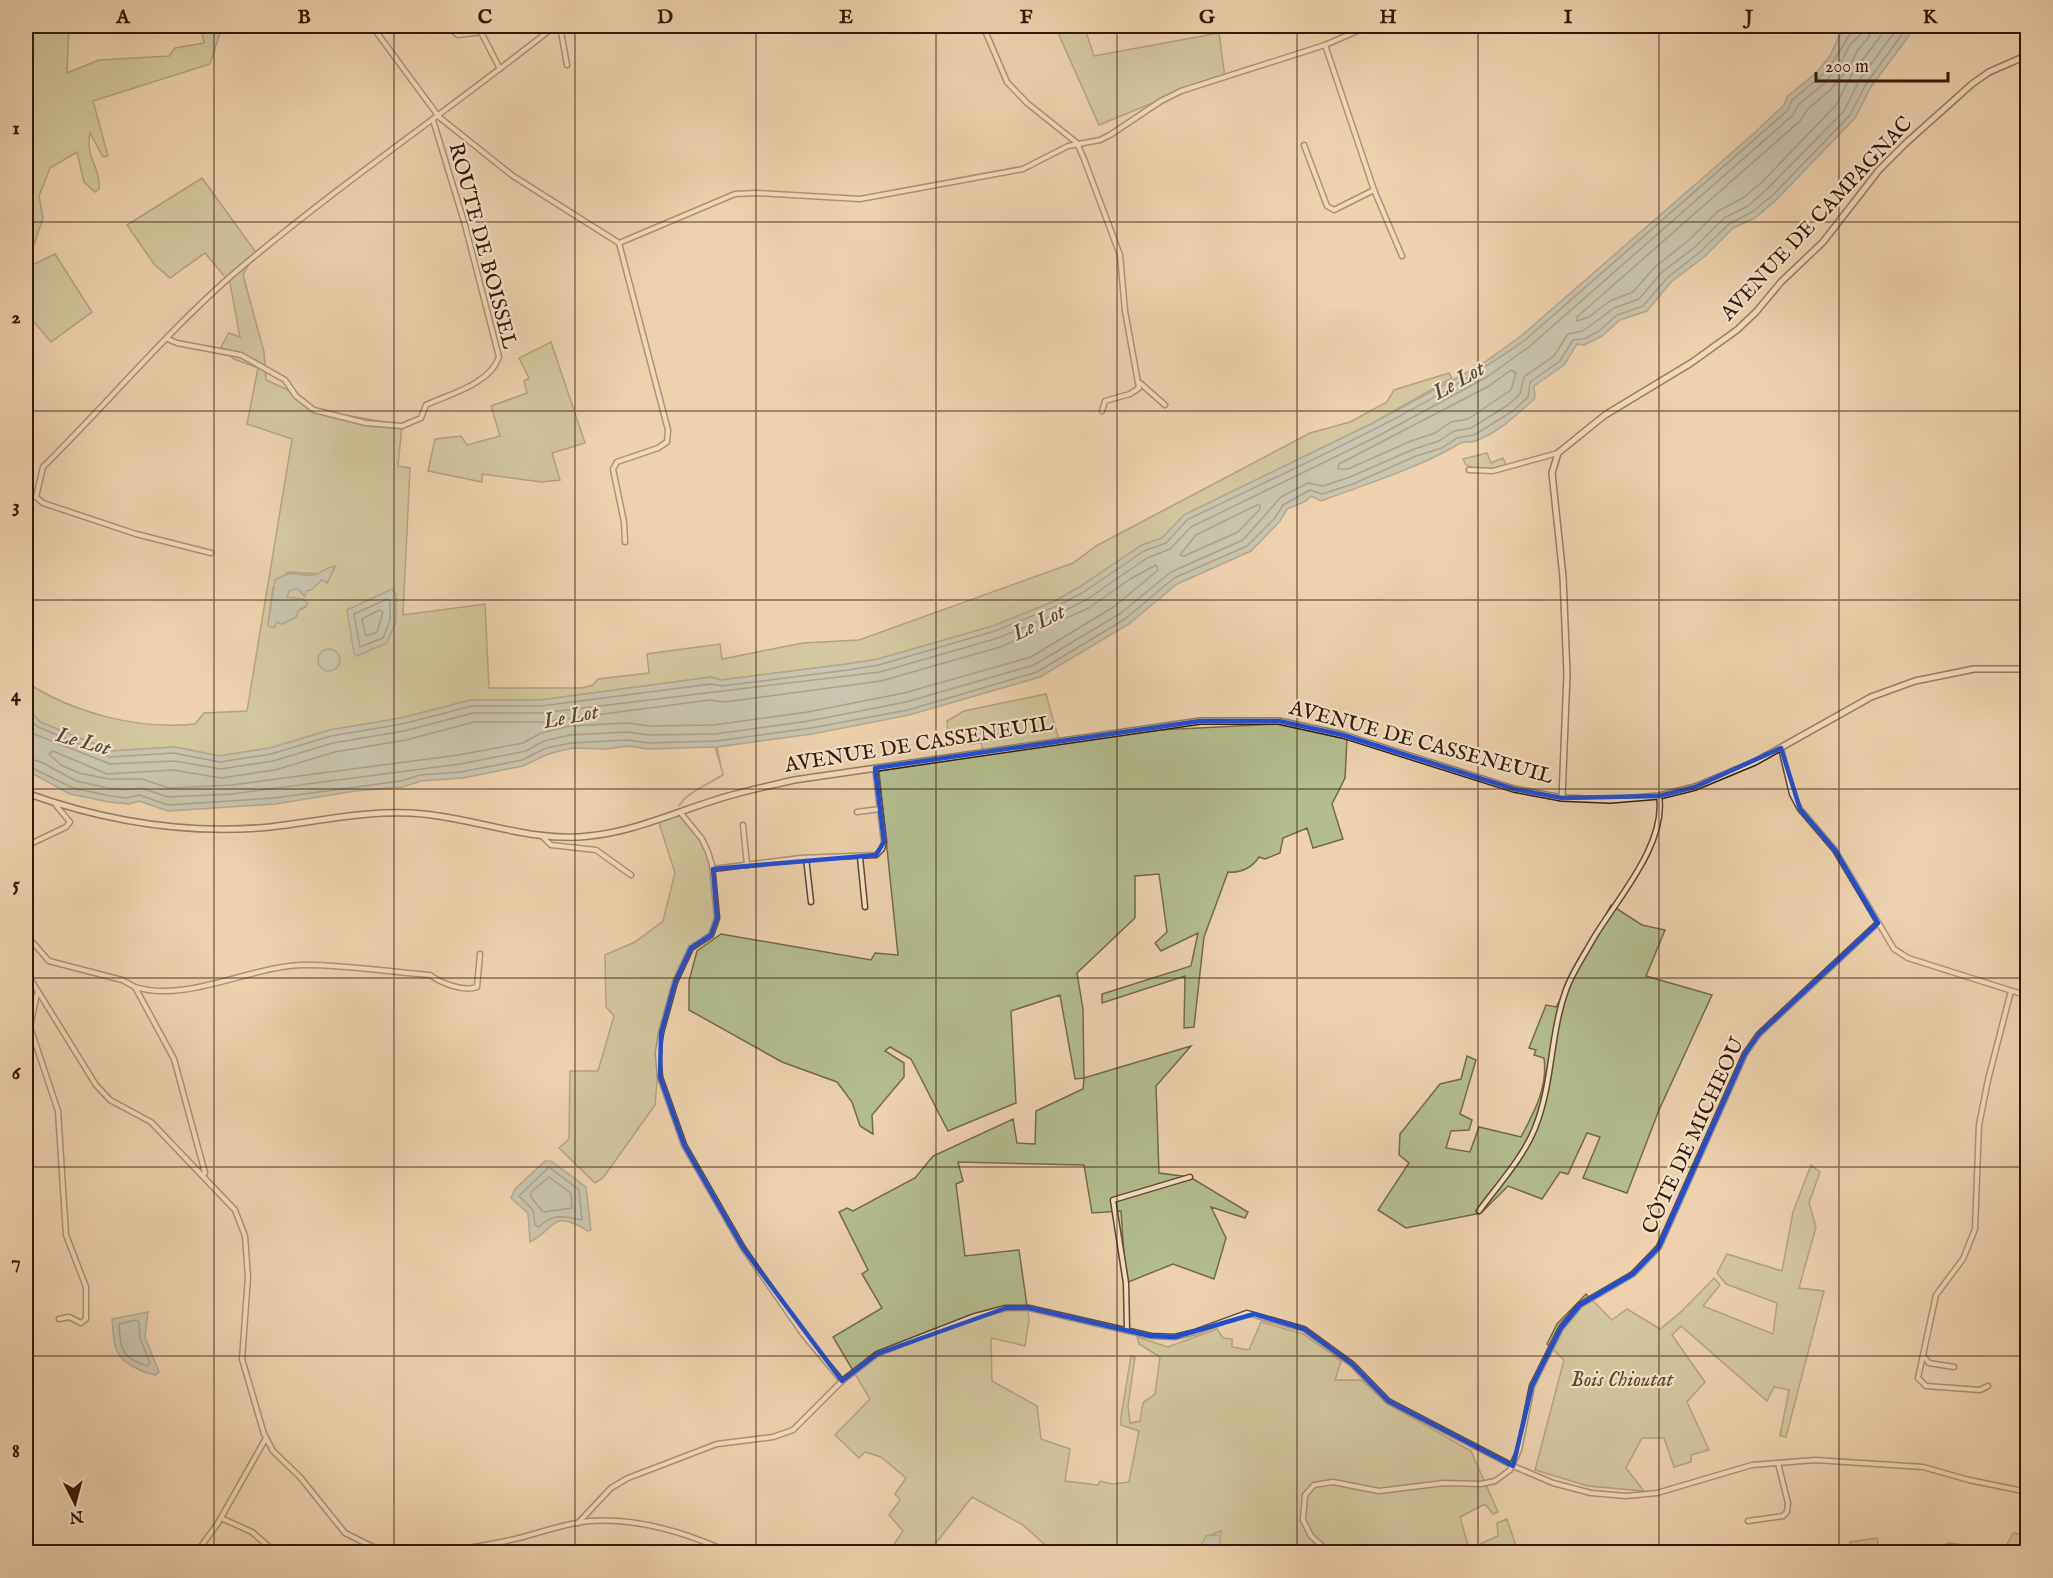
<svg xmlns="http://www.w3.org/2000/svg" width="2053" height="1578" font-family="'IM FELL English',serif">
	<style>
		.green { fill: #b3bd8e; stroke: #746a4a; stroke-width: 1.5; fill-rule: evenodd }
		.water { fill: #9db5b4; stroke: #73766f; stroke-width: 1.5 }
		.lines { fill: none; stroke-linecap: round; stroke-linejoin: round }
		.shore { stroke: #69665e; stroke-width: 1.5 }
		.street-casing { stroke: #634630; stroke-width: 7 }
		.secondary-casing { stroke: #351807; stroke-width: 8 }
		.street { stroke: #f3e2ca; stroke-width: 4 }
		.secondary { stroke: #f3e2ca; stroke-width: 5 }
		.marked { fill: none; stroke: #1d4ed8; stroke-width: 4.5; stroke-linejoin: round }
		.grid { fill: none; stroke: #351807; stroke-width: 1.5; stroke-opacity: 0.55 }
		.labels { text-anchor: middle; dominant-baseline: central; stroke-width: 4.5; stroke-linejoin: round; paint-order: stroke }
		.street-label { font-size: 21px; fill: #351807; stroke: #f3e2ca }
		.park-label { font-size: 21px; font-style: italic; fill: #5b4a30; stroke: #f3e2ca }
		.water-label { font-size: 22px; font-style: italic; fill: #54473b; stroke: #f3e2ca }
		.neatline { fill: none; stroke: #351807; stroke-width: 2 }
		.grid-label { font-size: 20px; text-anchor: middle; font-weight: bold; fill: #351807 }
	</style>
	<rect width="100%" height="100%" fill="#edd2ad"/>
	<filter id="stains"><feTurbulence type="fractalNoise" baseFrequency=".00333" numOctaves="4"/><feColorMatrix values="0 0 0 0 .2 0 0 0 0 .09 0 0 0 0 .02 0 0 0 .5 -.17"/></filter>
	<radialGradient id="worn" r=".72"><stop offset=".6" stop-color="#630" stop-opacity="0"/><stop offset="1" stop-color="#630" stop-opacity=".3"/></radialGradient>
	<g class="green">
		<path d="M27,26H69L67,73L99,60L169,56L175,48L204,43L201,26H229L220,33L210,64L93,101L108,156L103,157L90,133C85,160 100,163 99,189L95,192L84,182L77,152L50,168L39,196L43,218L26,268L55,254L92,312L51,342L28,315L26,318Z"/>
		<polygon points="1055,26 1084,26 1094,56 1219,33 1225,78 1177,93 1099,125"/>
		<path d="M202,178L255,251L243,275L264,352L266,380L293,392L311,409L402,425L398,466L410,468L403,615L485,604L489,688H582L593,685L598,679L649,673L647,654L720,644L722,659L803,643L859,640L1073,563L1096,546L1310,433L1350,422L1387,402L1394,390L1449,373L1452,378L1371,424L1184,515L1162,538L1142,545L1078,588L1055,601L993,626L878,659L847,664L721,680L711,677L540,700H471L401,718L330,730L270,748L219,756L175,747L112,751L40,722L26,707V682C73,713 138,730 195,724L204,713L247,711L292,439L247,424L258,368L234,359L221,347L229,333L240,337L230,283L205,253L170,278L154,264L127,225ZM335,567L327,583L322,579L306,591L304,596L297,588L289,591L286,597L306,607L299,610L296,617L282,624L278,621L268,625L273,587L288,572L317,574Z"/>
		<polygon points="551,342 585,443 552,453 560,480 541,482 482,474 482,482 428,471 435,439 461,436 467,445 500,436 491,406 527,393 524,381 529,378 519,358"/>
		<path d="M1487,453L1491,463L1503,458L1506,465C1493,470 1477,470 1466,465L1463,459Z"/>
		<path d="M1046,694L1060,744L1159,730L1278,724L1347,739L1345,778L1332,804L1343,839L1313,848L1307,828L1283,838L1280,853L1265,859L1259,857C1251,869 1241,873 1228,872L1204,937L1194,1027L1184,1028L1185,976L1102,1003V994L1191,966L1198,933L1161,951L1155,943L1167,932L1159,874L1135,876V918L1077,973L1083,1009L1084,1078L1191,1046L1156,1086L1159,1173L1190,1177L1248,1212L1245,1218L1211,1207L1226,1238L1214,1279L1173,1264L1126,1283L1121,1211L1092,1213L1084,1165L958,1162L963,1181L956,1184L965,1256L1019,1250L1029,1320L1025,1346L991,1338L992,1381L1037,1406L1041,1439L1070,1449L1065,1481L1098,1485L1100,1481L1113,1484L1129,1482L1139,1431L1121,1425V1417L1131,1356L1135,1357L1128,1406L1130,1423L1140,1421L1143,1403L1155,1394L1160,1357L1139,1344L1137,1337L1168,1347L1217,1329L1223,1338L1232,1339V1347L1249,1350L1261,1322L1303,1334L1341,1361L1335,1380H1362L1386,1403L1471,1451L1498,1512L1493,1514L1485,1504L1460,1517L1469,1549L1498,1536L1497,1523L1507,1519L1518,1552H1218L1221,1531L1206,1537L1199,1552H1053L1023,1525L972,1497L929,1552H889L903,1531L889,1515L900,1500L895,1494L906,1478L881,1457L865,1452L859,1458L835,1435L870,1399L833,1337L882,1308L862,1274L868,1270L839,1212L847,1208L853,1211L915,1178L933,1156L1013,1119L1017,1143L1035,1144L1036,1111L1083,1089L1084,1078L1075,1079L1060,995L1011,1011L1016,1103L948,1131L911,1059L890,1047L885,1051L904,1063V1077L872,1115L873,1134L860,1126L852,1102L837,1082L782,1062L689,1010V981L697,951L721,934L871,960L875,953L898,955L879,771L984,754L981,743L948,746L947,721L964,711Z"/>
		<polygon points="680,812 702,839 712,865 717,918 711,935 691,948 675,982 661,1033 655,1105 603,1178 595,1183 559,1148 569,1139 570,1071 598,1071 614,1016 606,1007 605,955 635,942 663,921 675,873 658,820"/>
		<path d="M1611,905L1642,925L1665,930L1646,976L1712,995L1659,1110L1627,1193L1583,1178L1600,1137L1587,1133L1568,1174L1560,1172L1542,1199L1508,1186L1481,1213L1406,1228L1378,1210L1409,1163L1399,1155L1400,1134L1440,1084L1461,1079L1467,1056L1476,1060L1460,1114L1472,1120L1469,1130L1451,1131L1446,1148L1470,1152L1479,1127L1521,1137C1534,1112 1548,1088 1544,1058L1534,1055L1536,1050L1529,1048L1546,1005L1556,1007Z"/>
		<polygon points="1811,1165 1820,1172 1809,1203 1816,1227 1799,1288 1824,1291 1786,1437 1780,1436 1789,1390 1774,1387 1767,1401 1681,1326 1672,1335 1705,1382 1687,1402 1709,1450 1691,1455 1691,1462 1674,1467 1664,1438 1642,1438 1626,1468 1644,1491 1588,1486 1535,1470 1564,1360 1547,1344 1557,1324 1586,1294 1612,1320 1627,1309 1660,1329 1682,1311 1714,1278 1720,1285 1703,1306 1773,1334 1777,1303 1726,1284 1717,1273 1727,1254 1782,1271 1793,1212"/>
		<polygon points="2013,1533 2027,1536 2027,1552 1926,1552 1949,1543 2004,1550"/>
		<polygon points="1877,1538 1880,1552 1840,1552 1850,1551 1850,1542"/>
	</g>
	<g class="water">
		<path d="M1850,26H1916L1871,87L1855,118L1777,199L1755,218L1733,228L1704,257L1671,282L1647,311L1620,320L1602,336L1584,345L1577,344L1564,365L1534,386L1535,398C1519,413 1497,434 1475,441C1469,443 1463,441 1457,445C1416,469 1366,484 1321,501L1311,496L1306,501L1287,509L1280,521L1251,551L1177,584L1129,624L1040,677L909,715L812,734L717,747L723,775C709,785 688,791 679,806C686,792 710,784 723,774L715,747L648,749L628,746L607,749L572,748L548,754L523,766L463,778L421,781L403,787L355,791L275,804L168,811L139,801L129,804L109,802L70,794L26,770V707L40,722L112,751L175,747L219,756L270,748L330,730L401,718L471,700H540L711,677L721,680L847,664L878,659L993,626L1055,601L1078,588L1142,545L1162,538L1184,515L1371,424L1479,366L1521,336L1751,136L1784,105L1787,97L1816,73L1830,56L1839,36Z"/>
		<path d="M335,566L327,583L322,580L311,590L306,591L305,596L297,588L289,591L287,597L303,599L308,604L299,610L296,617L282,624L277,622L274,628L268,626L275,580C296,567 299,579 317,574C324,571 327,567 335,566Z"/>
		<polygon points="392,589 396,594 396,621 387,643 357,656 354,653 347,610"/>
		<circle cx="329" cy="660" r="11"/>
		<path d="M545,1161H551L586,1187L591,1230L588,1231C551,1208 556,1229 530,1242L528,1213L511,1198L515,1189Z"/>
		<path d="M148,1312L145,1337L159,1372L156,1375C148,1374 141,1371 134,1367C112,1357 114,1340 112,1319Z"/>
		<polygon points="1218,1535 1220,1537 1220,1552 1204,1552 1199,1548 1206,1536"/>
	</g>
	<g class="lines">
		<g class="shore">
			<polyline points="1871,26 1869,37 1857,51 1849,68 1831,89 1807,110 1800,121 1577,317 1577,321 1589,317 1610,301 1633,292 1655,267 1689,240 1718,211 1743,198 1761,183 1836,105 1852,74 1888,26"/>
			<polygon points="1511,370 1516,373 1511,390 1468,419 1451,422 1435,433 1411,441 1348,469 1338,469 1339,464 1489,386"/>
			<polygon points="1257,505 1260,505 1260,509 1238,532 1184,556 1180,555 1196,535"/>
			<polygon points="1156,565 1158,570 1115,606 1031,657 904,693 808,712 714,725 650,726 627,723 569,726 541,733 523,743 458,755 232,785 169,788 142,779 109,779 79,773 61,765 49,754 53,751 107,774 173,770 221,778 275,770 335,752 406,740 474,722 542,722 710,700 724,702 881,681 1000,647 1089,608 1130,579"/>
			<polygon points="387,599 390,601 390,620 383,638 360,647 354,614"/>
			<polygon points="379,610 383,612 377,632 366,636 362,619"/>
			<path d="M26,716L38,727L110,757L174,753L220,762L271,754L331,736L402,724L472,706H541L711,684L722,686L848,670L879,665L995,631L1057,606L1082,593L1144,551L1166,543L1187,520C1299,465 1424,412 1525,340L1788,110L1792,100L1820,77L1834,60L1855,26"/>
			<polyline points="26,726 34,734 110,764 174,761 221,769 273,761 333,743 404,731 473,713 542,713 880,672 998,638 1060,613 1086,600 1147,558 1170,549 1191,527 1378,436 1487,377 1530,346 1793,115 1799,104 1825,83 1840,64 1850,45 1860,35 1862,26"/>
			<polyline points="26,757 43,763 76,781 108,788 125,790 141,788 168,797 232,794 460,764 526,751 544,741 570,735 627,732 649,735 715,734 809,721 906,702 1034,665 1121,613 1171,572 1243,540 1281,497 1308,483 1323,486 1350,477 1414,449 1439,441 1454,431 1471,428 1508,405 1520,394 1524,377 1554,356 1568,334 1583,331 1614,308 1639,299 1661,273 1695,247 1724,218 1748,206 1767,189 1844,111 1860,79 1899,26"/>
			<polyline points="26,765 73,788 110,796 127,798 139,795 168,805 274,798 401,781 420,775 461,772 522,760 546,748 571,743 627,740 649,743 716,741 811,728 908,710 1037,672 1125,619 1174,578 1247,546 1275,518 1283,505 1310,490 1322,494 1353,484 1416,456 1442,448 1457,438 1474,435 1513,411 1528,397 1530,382 1560,361 1573,340 1584,339 1599,331 1617,315 1643,306 1667,278 1700,252 1729,224 1752,212 1773,195 1850,115 1866,84 1908,26"/>
			<path d="M549,1167L579,1190L582,1220C564,1217 554,1212 539,1227L535,1225L533,1210L519,1196Z"/>
			<polygon points="549,1177 571,1193 572,1208 543,1212 531,1197 531,1192"/>
			<path d="M136,1320L139,1322L140,1338L150,1363L147,1366C122,1358 120,1350 119,1324Z"/>
		</g>
		<g class="street-casing">
			<g id="street">
				<polyline points="372,26 439,117 513,176 619,243"/>
				<polyline points="452,26 453,31 458,35 481,32 500,69"/>
				<polyline points="560,26 567,65"/>
				<polyline points="983,26 1007,82 1027,103 1077,143 1084,159 1120,255 1125,311 1139,388 1130,394 1105,401 1102,411"/>
				<polyline points="1304,145 1327,206 1334,210 1374,190 1325,45"/>
				<polyline points="1374,190 1402,256"/>
				<polyline points="619,243 735,194 757,193 860,199 1023,169 1068,146 1100,140 1110,135 1161,101 1181,91 1325,45 1369,26"/>
				<polyline points="619,243 668,430 667,442 658,448 617,462 613,469 624,522 625,542"/>
				<path d="M168,339L177,343L241,355L285,380L296,396L314,410L366,423L402,426L421,418L426,405C450,394 490,384 499,357L465,225L433,120"/>
				<polyline points="1140,383 1165,405"/>
				<polyline points="1469,470 1493,471 1558,453"/>
				<path d="M211,553L136,534L43,503L36,497L43,467C106,405 164,335 231,276C335,187 448,111 555,26"/>
				<polyline points="1781,748 1792,794 1800,809 1835,850 1894,949 1908,958 2028,996"/>
				<polyline points="680,812 702,839 708,852 712,865 717,918 711,935 691,948 675,982 661,1033 658,1053 660,1077 684,1145 743,1248 803,1334 842,1381"/>
				<polyline points="857,812 880,809"/>
				<polyline points="743,825 747,865"/>
				<polyline points="541,835 551,845 596,850 631,875"/>
				<polyline points="26,846 66,827 70,822 55,804"/>
				<polyline points="860,857 865,907"/>
				<polyline points="806,858 811,902"/>
				<polyline points="713,869 801,858 876,855 882,849 884,842 875,768"/>
				<polyline points="26,927 31,980 96,1085 110,1100 151,1122 235,1210 245,1236 248,1277 242,1359 264,1434 273,1451 300,1477 345,1533 379,1550 394,1552"/>
				<polyline points="28,937 49,961 122,980 135,987 174,1059 205,1173 203,1176"/>
				<path d="M135,987C186,1003 249,967 301,965C344,964 387,972 430,975C441,983 463,992 477,987L480,954"/>
				<polyline points="37,994 30,1027 58,1111 66,1235 86,1287 86,1319 81,1323 69,1317 59,1319"/>
				<path d="M1479,1211C1498,1185 1523,1158 1535,1128C1553,1083 1550,1034 1566,990C1572,973 1583,957 1592,941C1615,901 1667,845 1659,796"/>
				<polyline points="1127,1330 1126,1283 1113,1200 1190,1177"/>
				<polyline points="1924,1357 1929,1363 1954,1367"/>
				<polyline points="1988,1386 1980,1390 1926,1386 1918,1378 1936,1295 1963,1259 1975,1229 1979,1125 1988,1080 2011,991"/>
				<polyline points="221,1518 252,1532 275,1552"/>
				<polyline points="1748,1521 1783,1516 1787,1512 1788,1503 1778,1463"/>
				<polyline points="578,1523 611,1488 628,1478 717,1444 773,1437 793,1430 842,1381 877,1354 972,1317 1006,1308 1029,1308 1151,1336 1175,1337 1195,1332 1247,1313 1304,1329 1352,1364 1388,1401 1513,1466 1553,1483 1591,1493 1626,1496 1657,1493 1752,1465 1815,1460 1923,1467 1969,1480 2028,1492"/>
				<polyline points="197,1552 218,1523 266,1438"/>
				<path d="M441,1552C469,1548 496,1544 523,1537C545,1531 567,1523 590,1521C638,1518 685,1532 728,1552"/>
				<polyline points="1329,1552 1311,1536 1303,1520 1305,1495 1314,1485 1333,1482 1379,1491 1444,1483 1481,1484 1495,1481 1510,1470 1519,1450 1532,1386 1561,1328 1580,1305 1633,1274 1659,1247 1745,1054 1759,1034 1878,923"/>
			</g>
		</g>
		<g class="secondary-casing">
			<g id="secondary">
				<path d="M26,793C104,821 186,835 270,827C321,821 371,809 423,814C478,819 534,843 589,836C639,831 684,808 732,795C753,789 774,785 794,780L1200,721H1279L1343,735L1514,789L1562,798L1610,800L1659,796L1695,787L1755,762L1871,697L1915,681L1974,669H2028"/>
				<polyline points="1562,798 1567,674 1563,577 1552,473 1558,453 1605,415 1691,363 1737,330 1756,312 1781,282 1823,242 1879,170 1906,143 1972,84 1989,72 2028,55"/>
			</g>
		</g>
		<use href="#street" class="street"/>
		<use href="#secondary" class="secondary"/>
	</g>
	<path d="M0 0H2053V1578H0ZM1200,721H1279L1343,735L1514,789L1562,798L1659,796L1695,787L1781,748L1800,809L1835,850L1878,923L1759,1034L1745,1054L1659,1247L1633,1274L1580,1305L1561,1328L1532,1386L1513,1466L1388,1401L1352,1364L1304,1329L1254,1314L1175,1337L1151,1336L1029,1308H1006L877,1354L842,1381L743,1248L684,1145L660,1077L661,1033L675,982L691,948L711,935L717,918L713,869L876,855L884,842L875,768Z" fill="#edd2ad" fill-opacity=".55" fill-rule="evenodd"/>
	<path class="marked" d="M1200,721H1279L1343,735L1514,789L1562,798L1659,796L1695,787L1781,748L1800,809L1835,850L1878,923L1759,1034L1745,1054L1659,1247L1633,1274L1580,1305L1561,1328L1532,1386L1513,1466L1388,1401L1352,1364L1304,1329L1254,1314L1175,1337L1151,1336L1029,1308H1006L877,1354L842,1381L743,1248L684,1145L660,1077L661,1033L675,982L691,948L711,935L717,918L713,869L876,855L884,842L875,768Z"/>
	<path class="grid" d="M214,26V1552M394,26V1552M575,26V1552M756,26V1552M936,26V1552M1117,26V1552M1297,26V1552M1478,26V1552M1659,26V1552M1839,26V1552M26,222H2028M26,411H2028M26,600H2028M26,789H2028M26,978H2028M26,1167H2028M26,1356H2028"/>
	<g class="labels">
		<g class="street-label">
			<text transform="translate(1817 219) rotate(-47)">AVENUE DE CAMPAGNAC</text>
			<text transform="translate(482 246) rotate(75)">ROUTE DE BOISSEL</text>
			<text transform="translate(1421 743) rotate(15)">AVENUE DE CASSENEUIL</text>
			<text transform="translate(919 745) rotate(-9)">AVENUE DE CASSENEUIL</text>
			<text transform="translate(1694 1136) rotate(-65)">CÔTE DE MICHEOU</text>
		</g>
		<g class="park-label">
			<text x="1622" y="1380">Bois Chioutat</text>
		</g>
		<g class="water-label">
			<text transform="translate(1459 381) rotate(-30)">Le Lot</text>
			<text transform="translate(1039 623) rotate(-27)">Le Lot</text>
			<text transform="translate(571 717) rotate(-11)">Le Lot</text>
			<text transform="translate(83 742) rotate(15)">Le Lot</text>
		</g>
	</g>
	<rect width="2053" height="1578" fill="none" stroke="#edd2ad" stroke-width="66"/>
	<g transform="translate(75 1503) rotate(174)" stroke="#f3e2ca" stroke-width="4.5" paint-order="stroke">
	<path d="M0-4.5L10 22L0 15L-10 22Z" fill="#351807"/>
	<text y="-9" font-size="16" font-weight="bold" text-anchor="middle" fill="#351807">N</text>
	</g>
	<path d="M1816 72v9h132v-9" fill="none" stroke="#351807" stroke-width="3"/>
	<text x="1825" y="72" font-size="18" fill="#351807" stroke="#f3e2ca" stroke-width="4.5" paint-order="stroke">200 m</text>
	<rect x="33" y="33" width="1987" height="1512" class="neatline"/>
	<g class="grid-label">
		<text x="123" y="23">A</text>
		<text x="304" y="23">B</text>
		<text x="485" y="23">C</text>
		<text x="665" y="23">D</text>
		<text x="846" y="23">E</text>
		<text x="1026" y="23">F</text>
		<text x="1207" y="23">G</text>
		<text x="1388" y="23">H</text>
		<text x="1568" y="23">I</text>
		<text x="1749" y="23">J</text>
		<text x="1930" y="23">K</text>
		<text x="16" y="134">1</text>
		<text x="16" y="323">2</text>
		<text x="16" y="512">3</text>
		<text x="16" y="701">4</text>
		<text x="16" y="890">5</text>
		<text x="16" y="1079">6</text>
		<text x="16" y="1268">7</text>
		<text x="16" y="1457">8</text>
	</g>
	<rect width="100%" height="100%" filter="url(#stains)"/>
	<rect width="100%" height="100%" fill="url(#worn)"/>
</svg>
